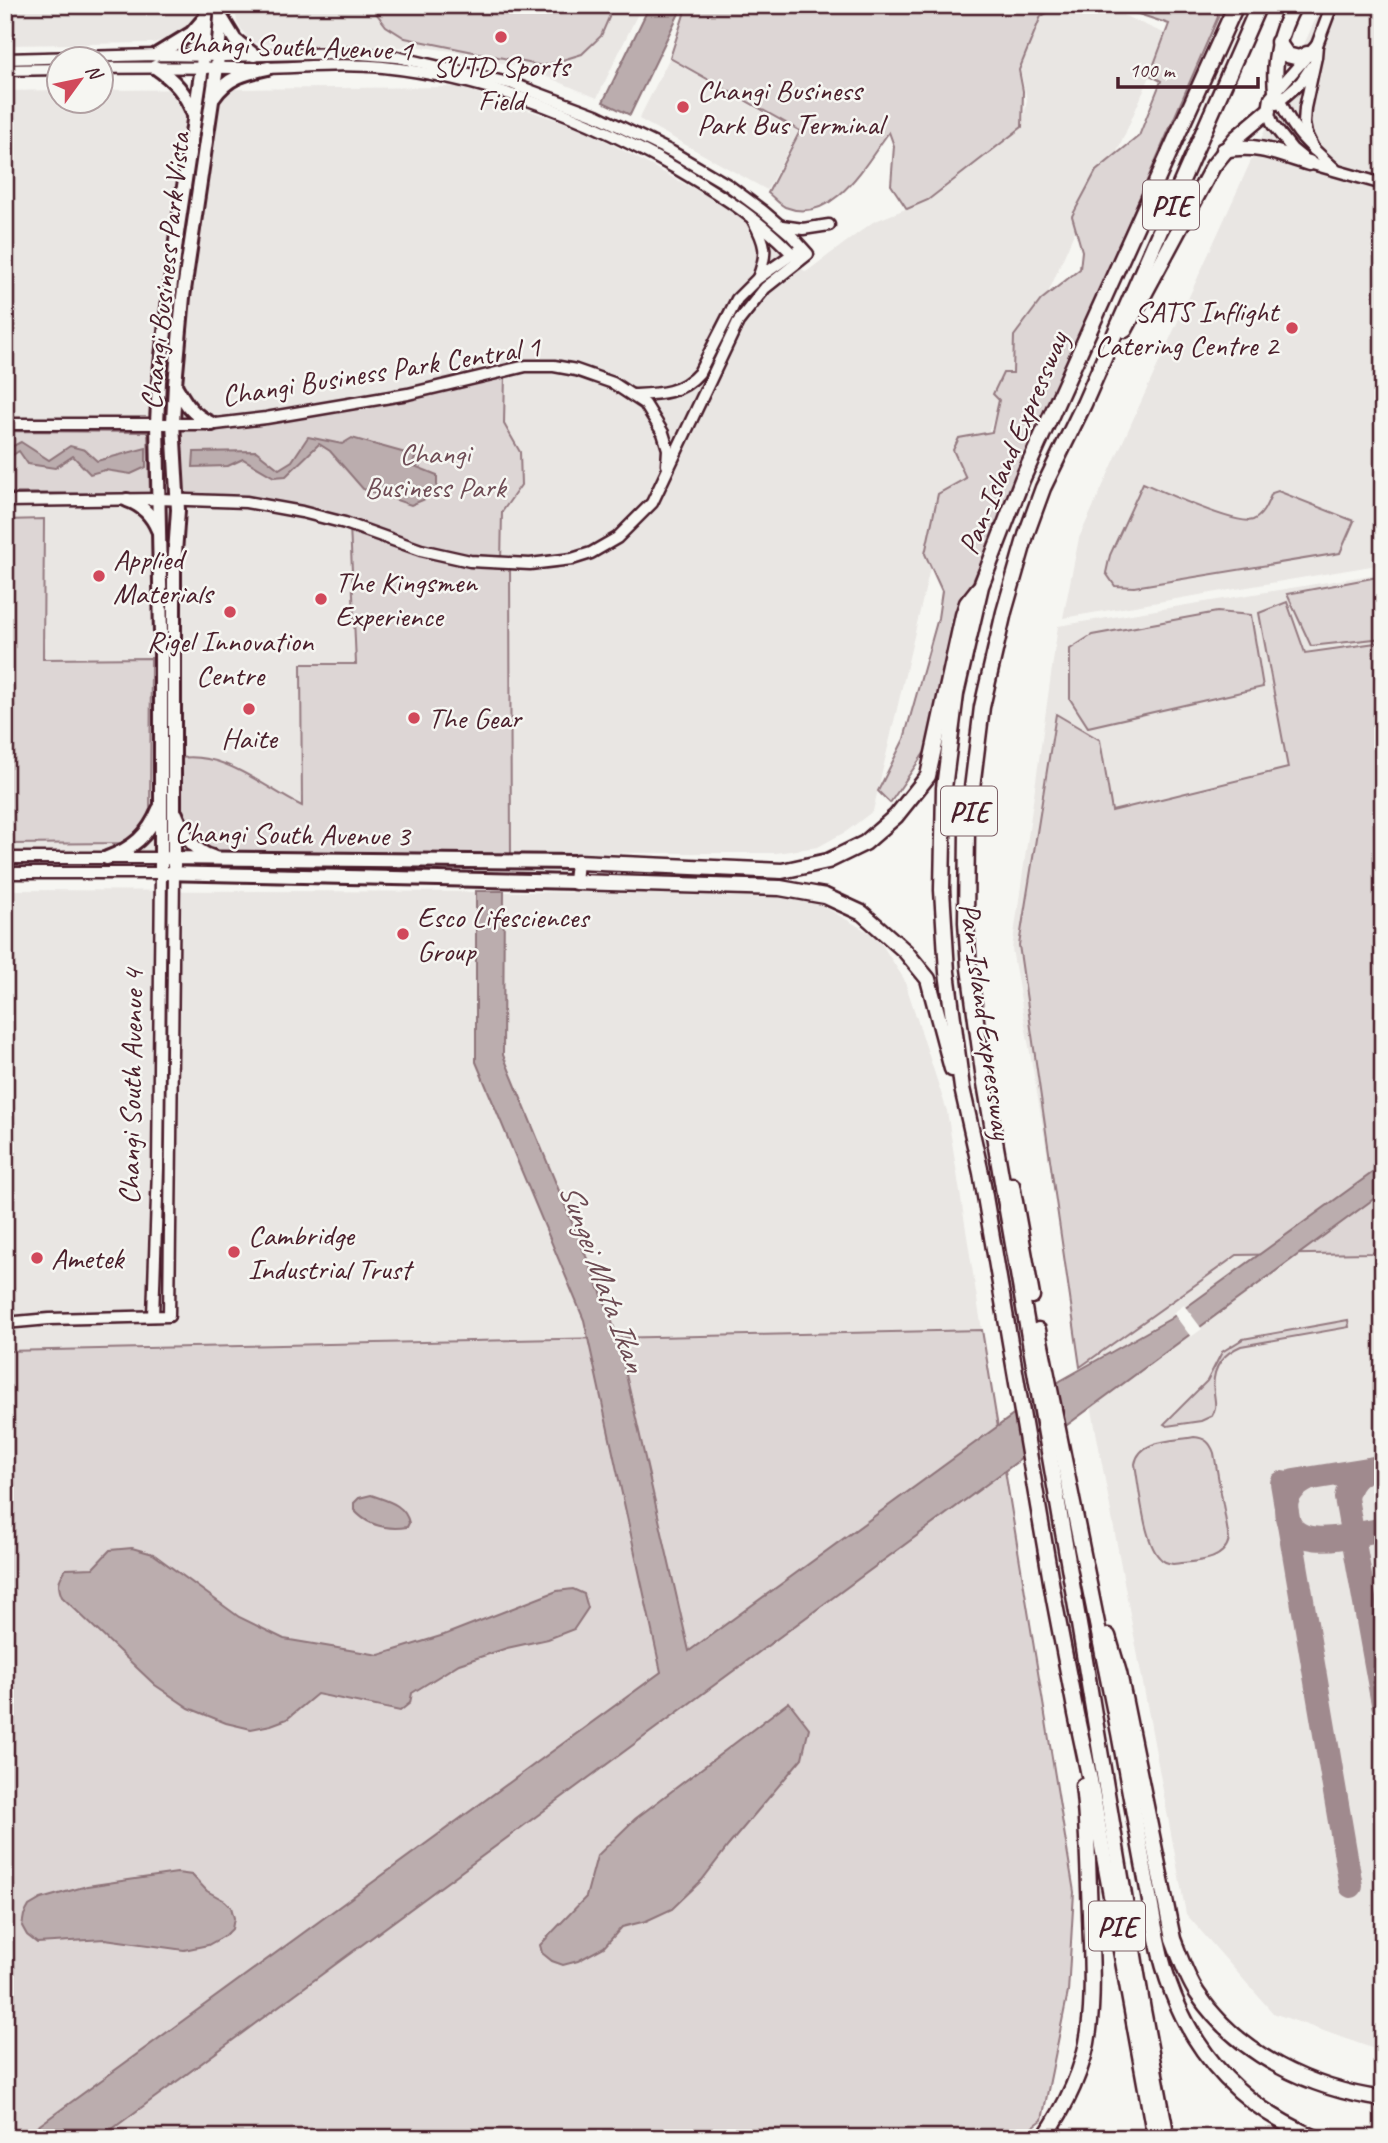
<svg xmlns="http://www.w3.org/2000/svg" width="1388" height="2143" font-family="Caveat,sans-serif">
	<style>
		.built { fill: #e9e6e3 }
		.green { fill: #ddd6d5; stroke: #947a80; stroke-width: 2 }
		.water { fill: #bbadae; stroke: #8e747a; stroke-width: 2 }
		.pier { fill: #f6f6f2 }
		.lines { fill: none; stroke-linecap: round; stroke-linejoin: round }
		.taxiway { stroke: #a08a8e; stroke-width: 24 }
		.minor-casing { stroke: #4a1f2b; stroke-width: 15 }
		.major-casing { stroke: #4a1f2b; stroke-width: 18 }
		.highway-casing { stroke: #4a1f2b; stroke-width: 19 }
		.minor { stroke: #f6f6f2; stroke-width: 10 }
		.major { stroke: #f6f6f2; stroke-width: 12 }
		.highway { stroke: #f6f6f2; stroke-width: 14 }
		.poi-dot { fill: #d1495b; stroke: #f6f6f2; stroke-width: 2.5 }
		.labels { text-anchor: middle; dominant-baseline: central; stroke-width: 5; stroke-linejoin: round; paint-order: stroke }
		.shield { fill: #f6f6f2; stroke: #7e6067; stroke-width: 2 }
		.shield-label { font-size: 28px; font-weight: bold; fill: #4a1f2b }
		.street-label { font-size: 30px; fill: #4a1f2b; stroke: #f6f6f2 }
		.poi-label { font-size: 30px; fill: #4a1f2b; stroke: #f6f6f2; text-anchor: start }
		.park-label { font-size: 30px; fill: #6f4d56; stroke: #f6f6f2 }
		.water-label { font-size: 32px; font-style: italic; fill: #6c4a52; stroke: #f6f6f2 }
	</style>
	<rect width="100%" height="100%" fill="#f6f6f2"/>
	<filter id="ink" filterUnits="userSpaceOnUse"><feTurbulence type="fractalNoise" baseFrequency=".0143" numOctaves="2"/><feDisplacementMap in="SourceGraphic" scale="14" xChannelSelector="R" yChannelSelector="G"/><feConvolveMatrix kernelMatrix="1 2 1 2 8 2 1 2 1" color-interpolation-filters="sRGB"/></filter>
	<g filter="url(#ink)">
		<g class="built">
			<polygon points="5,5 196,5 196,28 154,43 5,45"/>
			<polygon points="235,5 642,5 597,98 550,78 518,67 452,51 414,46 386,48 254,43 247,37 237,23"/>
			<polygon points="1064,5 1100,5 1168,35 1112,164 1094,187 931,564 873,811 847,831 818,847 776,853 5,852 5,91 59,90 60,102 102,102 102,90 459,87 584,129 727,207 806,272 873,222 928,200 1022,127 1027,100 1020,68 1042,16"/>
			<polygon points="1322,5 1383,5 1383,564 1063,618 1079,538"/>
			<polygon points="669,59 798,132 767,190 639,119"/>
			<polygon points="1383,573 1383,2052 1273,2013 1186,1914 1094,1421 1012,949 1058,626"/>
			<polygon points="5,890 785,893 821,905 877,937 904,979 947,1111 982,1330 5,1351"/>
		</g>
		<g class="green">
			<polygon points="370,5 610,5 610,15 601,36 582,54 543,66 405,38 386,26"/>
			<path d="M687,5H1062L1041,16L1019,70L1023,91L1022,127L928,200L907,209L891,185L894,146L889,132C866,163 833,226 785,207C779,204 773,197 768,193L800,131L670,58Z"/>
			<polygon points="1111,5 1216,5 1218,17 958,616 933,740 890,803 878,791 904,739 938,618 942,591 925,554 938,494 966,478 953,450 959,438 992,432 999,400 993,394 1003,373 1013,373 1014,336 1041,300 1080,269 1082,251 1072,216 1096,171 1139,136 1161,81 1150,75 1169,24"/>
			<path d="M505,372L504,424L520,452L521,485L502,512L501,563H510L511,862L207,855L175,811L174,759C223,749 261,786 302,806L301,664H356L350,525L275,506L178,499L175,424H216Z"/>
			<polygon points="5,431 148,432 150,494 5,493"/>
			<path d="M1143,483C1161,491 1237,526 1253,520C1264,515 1267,503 1272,493L1278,491L1354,521L1340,553L1134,587L1115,586L1106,573L1110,555Z"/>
			<polygon points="44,519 43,659 151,658 150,822 124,843 5,844 5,520"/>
			<polygon points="1383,576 1383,638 1311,646 1287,594"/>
			<polygon points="1287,602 1305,653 1383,642 1383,1249 1372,1253 1237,1255 1080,1367 1019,945 1056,714 1100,740 1112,811 1288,768 1259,613"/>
			<polygon points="1217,612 1251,615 1263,687 1088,727 1070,699 1070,649 1092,635"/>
			<path d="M1348,1320L1349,1327L1241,1346C1220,1355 1211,1370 1214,1393C1215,1402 1217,1408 1212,1416L1201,1421L1167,1426L1164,1424L1207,1381L1222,1352L1243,1339Z"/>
			<polygon points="982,1330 1074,1892 1068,1992 1042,2120 1018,2138 5,2138 5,1351"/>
			<path d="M1194,1437C1205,1438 1210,1442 1214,1453L1229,1539C1224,1563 1193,1561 1173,1564C1167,1563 1163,1562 1159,1557C1144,1541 1139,1487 1135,1464C1139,1439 1174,1441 1194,1437Z"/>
		</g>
		<g class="water">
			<polygon points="650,5 683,5 630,115 603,102"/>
			<polygon points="308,437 342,444 352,438 416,456 412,465 437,475 437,494 411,505 363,489 330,451 319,444 286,476 274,477 243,459 228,466 193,467 194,452 256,451 279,469 292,461"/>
			<polygon points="21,442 49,460 70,446 85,450 97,461 146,448 146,467 131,474 105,470 90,474 73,456 55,468 28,464 19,451 5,460 5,450"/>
			<polygon points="476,891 504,891 503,1055 609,1312 619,1344 689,1651 1060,1381 1170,1319 1383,1165 1383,1192 100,2138 22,2138 661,1672 584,1320 476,1062"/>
			<path d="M371,1495C387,1501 405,1504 409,1523L407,1527C386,1530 368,1526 354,1510V1503L359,1498Z"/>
			<path d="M132,1548L153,1554L239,1617L284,1639L379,1655L444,1635L557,1591L573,1589L584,1594L588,1608L574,1629L548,1639L507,1648L459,1664L412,1693L410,1703L400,1711L317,1694L287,1719L271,1725L251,1729L226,1723L189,1708L155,1685L62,1597C57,1585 58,1580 66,1569L93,1568L110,1550Z"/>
			<polygon points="789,1702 809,1728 802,1758 728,1846 702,1880 672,1909 646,1921 622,1927 604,1947 578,1961 563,1965 552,1961 542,1953 540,1945 586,1897 597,1856 635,1819"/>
			<polygon points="177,1873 192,1875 207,1891 225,1901 231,1907 234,1918 232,1929 226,1935 208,1945 184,1950 105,1939 37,1943 27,1935 22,1926 24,1915 29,1906 41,1899 87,1886"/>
		</g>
		<polygon class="pier" points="1184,1305 1202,1329 1191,1337 1173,1313"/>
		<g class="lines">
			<g class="taxiway">
				<path d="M1373,1468C1357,1473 1349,1482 1346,1498L1383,1704"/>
				<path d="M1308,1479C1296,1485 1286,1494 1286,1508C1286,1557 1355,1534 1383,1529"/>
				<polyline points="1294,1481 1368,1469"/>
				<polyline points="1282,1483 1351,1886"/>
			</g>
			<g class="minor-casing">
				<g id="minor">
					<polyline points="1317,45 1270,98 1268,111 1273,125 1292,149 1309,163 1383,184"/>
					<polyline points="5,59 156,55 224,56 348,53 397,57 513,84 596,115 672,152 728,185 763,211 790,234 808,254 765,288 738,322 652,503 617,538 591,553 572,559 530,564 470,561 421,550 345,523 302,512 246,502 159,499 5,501"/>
					<path d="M102,68C156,67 211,68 266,68C305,67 344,63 383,67C487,78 587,117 677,169C726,198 760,219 799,261"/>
					<polyline points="5,70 60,69"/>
					<path d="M1276,91C1292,131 1303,140 1335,169"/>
					<polyline points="1276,104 1301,82 1311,67"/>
					<polyline points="1314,150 1306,134 1304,123 1305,108 1316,57 1317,45 1332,5"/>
					<path d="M753,220C766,244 768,252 758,278"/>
					<polyline points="782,226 803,229 829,225"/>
					<path d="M633,395C658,394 681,394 699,373L737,299L757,279L797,251"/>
					<polyline points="5,424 216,424 266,418 408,394 526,366 554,366 576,370 613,383 645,404 663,433 668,449 667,465"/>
					<polyline points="5,858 161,858"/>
					<polyline points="5,873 161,873 158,1168 153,1316"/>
					<polyline points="5,1323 49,1319 169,1316 174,874"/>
				</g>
			</g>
			<g class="major-casing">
				<g id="major">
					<polyline points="221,17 235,40 254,55"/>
					<polyline points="156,55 192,33 205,18"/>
					<path d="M155,67C174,80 186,93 194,115"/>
					<path d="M214,97C228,77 245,73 268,68"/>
					<path d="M175,385C186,404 191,414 212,424"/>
					<path d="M127,500C142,505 152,515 158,530"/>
					<path d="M176,814C184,832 192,852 213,857"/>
					<path d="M107,858C133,848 148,836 159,809"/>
					<polyline points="161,858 577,862 575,882 161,873 161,636 157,423 159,381 177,233 202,67 207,5"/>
					<polyline points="174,866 174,568 178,510 173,423 175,384 183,297 217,67 221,17 220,5"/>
				</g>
			</g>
			<g class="highway-casing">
				<g id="highway">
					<polyline points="1278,42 1287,55 1299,58 1307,54"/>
					<path d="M1276,91C1273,59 1279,33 1294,5"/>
					<path d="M1224,150C1257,143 1279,154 1309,163"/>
					<polyline points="1125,330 1213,166 1236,138 1268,111"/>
					<polyline points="577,862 782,871 828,861 865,843 896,816 928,776 963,615 967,603 978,589"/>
					<polyline points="575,882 780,888 825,896 862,913 905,951 928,979 952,1069"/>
					<polyline points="1012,1185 1032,1296"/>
					<path d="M1038,1330L1119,1733L1157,1939C1176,2033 1227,2101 1316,2138"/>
					<path d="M1108,1636L1119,1673L1173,1939C1180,1957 1186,1976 1197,1993C1238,2055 1311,2089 1383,2099"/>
					<path d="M1044,2138C1065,2108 1085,2067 1089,2030C1094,1992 1091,1952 1090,1913C1088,1870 1088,1828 1083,1786"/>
					<polyline points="1155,2138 1090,1780 1076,1714 1054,1599 981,1173 962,1088 947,972 942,890 944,788 956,694 981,586 1022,480 1236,5"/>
					<polyline points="1167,2138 1143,2010 1080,1630 983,1072 969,968 966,922 967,829 982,707 1004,612 1027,532 1043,488 1084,404 1259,5"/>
				</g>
			</g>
			<use href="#minor" class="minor"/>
			<use href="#major" class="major"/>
			<use href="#highway" class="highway"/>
		</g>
	</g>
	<g class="poi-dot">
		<circle cx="501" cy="37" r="7"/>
		<circle cx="683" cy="107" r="7"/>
		<circle cx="1292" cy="328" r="7"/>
		<circle cx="99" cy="576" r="7"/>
		<circle cx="321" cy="599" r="7"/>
		<circle cx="230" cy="612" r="7"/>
		<circle cx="249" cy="709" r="7"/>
		<circle cx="414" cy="718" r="7"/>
		<circle cx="403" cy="934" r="7"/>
		<circle cx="234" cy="1252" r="7"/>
		<circle cx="37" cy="1258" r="7"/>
	</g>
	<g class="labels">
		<g class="shield">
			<rect x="1143" y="180.5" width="56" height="49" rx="5"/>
			<rect x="941" y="786.5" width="56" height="49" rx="5"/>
			<rect x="1089" y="1901.5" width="56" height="49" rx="5"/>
		</g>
		<g class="shield-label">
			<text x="1171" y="205">PIE</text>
			<text x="969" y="811">PIE</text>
			<text x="1117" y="1926">PIE</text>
		</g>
		<g class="street-label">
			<text transform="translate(295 46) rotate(2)">Changi South Avenue 1</text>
			<text transform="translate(165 271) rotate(-84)">Changi Business Park Vista</text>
			<text transform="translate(381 371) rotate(-9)">Changi Business Park Central 1</text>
			<text transform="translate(1013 443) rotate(-67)">Pan-Island Expressway</text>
			<text transform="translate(292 834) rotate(1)">Changi South Avenue 3</text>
			<text transform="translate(986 1021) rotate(82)">Pan-Island Expressway</text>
			<text transform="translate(131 1087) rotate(-89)">Changi South Avenue 4</text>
		</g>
		<g class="poi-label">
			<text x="501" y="66" text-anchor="middle">SUTD Sports<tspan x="501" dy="34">Field</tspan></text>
			<text x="697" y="90">Changi Business<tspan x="697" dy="34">Park Bus Terminal</tspan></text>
			<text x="1278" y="311" text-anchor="end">SATS Inflight<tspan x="1278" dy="34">Catering Centre 2</tspan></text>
			<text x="113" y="559">Applied<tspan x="113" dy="34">Materials</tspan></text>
			<text x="335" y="582">The Kingsmen<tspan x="335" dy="34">Experience</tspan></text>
			<text x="230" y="641" text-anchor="middle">Rigel Innovation<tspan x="230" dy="34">Centre</tspan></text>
			<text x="428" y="718">The Gear</text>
			<text x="249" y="738" text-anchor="middle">Haite</text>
			<text x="417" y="917">Esco Lifesciences<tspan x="417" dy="34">Group</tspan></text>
			<text x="248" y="1235">Cambridge<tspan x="248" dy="34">Industrial Trust</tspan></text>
			<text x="51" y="1258">Ametek</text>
		</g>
		<g class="park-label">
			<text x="435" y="453">Changi<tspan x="435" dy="34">Business Park</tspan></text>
		</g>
		<g class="water-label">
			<text transform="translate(603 1277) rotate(70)">Sungei Mata Ikan</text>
		</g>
	</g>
	<rect width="1388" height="2143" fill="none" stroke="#f6f6f2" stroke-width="28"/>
	<rect x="14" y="14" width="1360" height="2115" fill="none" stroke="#4a1f2b" stroke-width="2.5" filter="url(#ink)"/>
	<g transform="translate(80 80) rotate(57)"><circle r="33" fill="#f6f6f2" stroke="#b1a0a2" stroke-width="2"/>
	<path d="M0-5L12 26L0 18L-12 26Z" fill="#d1495b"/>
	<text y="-10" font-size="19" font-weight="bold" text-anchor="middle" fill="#4a1f2b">N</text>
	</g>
	<path d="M1118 77v10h140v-10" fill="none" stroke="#4a1f2b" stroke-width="3.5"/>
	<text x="1129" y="77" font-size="21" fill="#4a1f2b" stroke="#f6f6f2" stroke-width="5" paint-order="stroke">100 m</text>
</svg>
